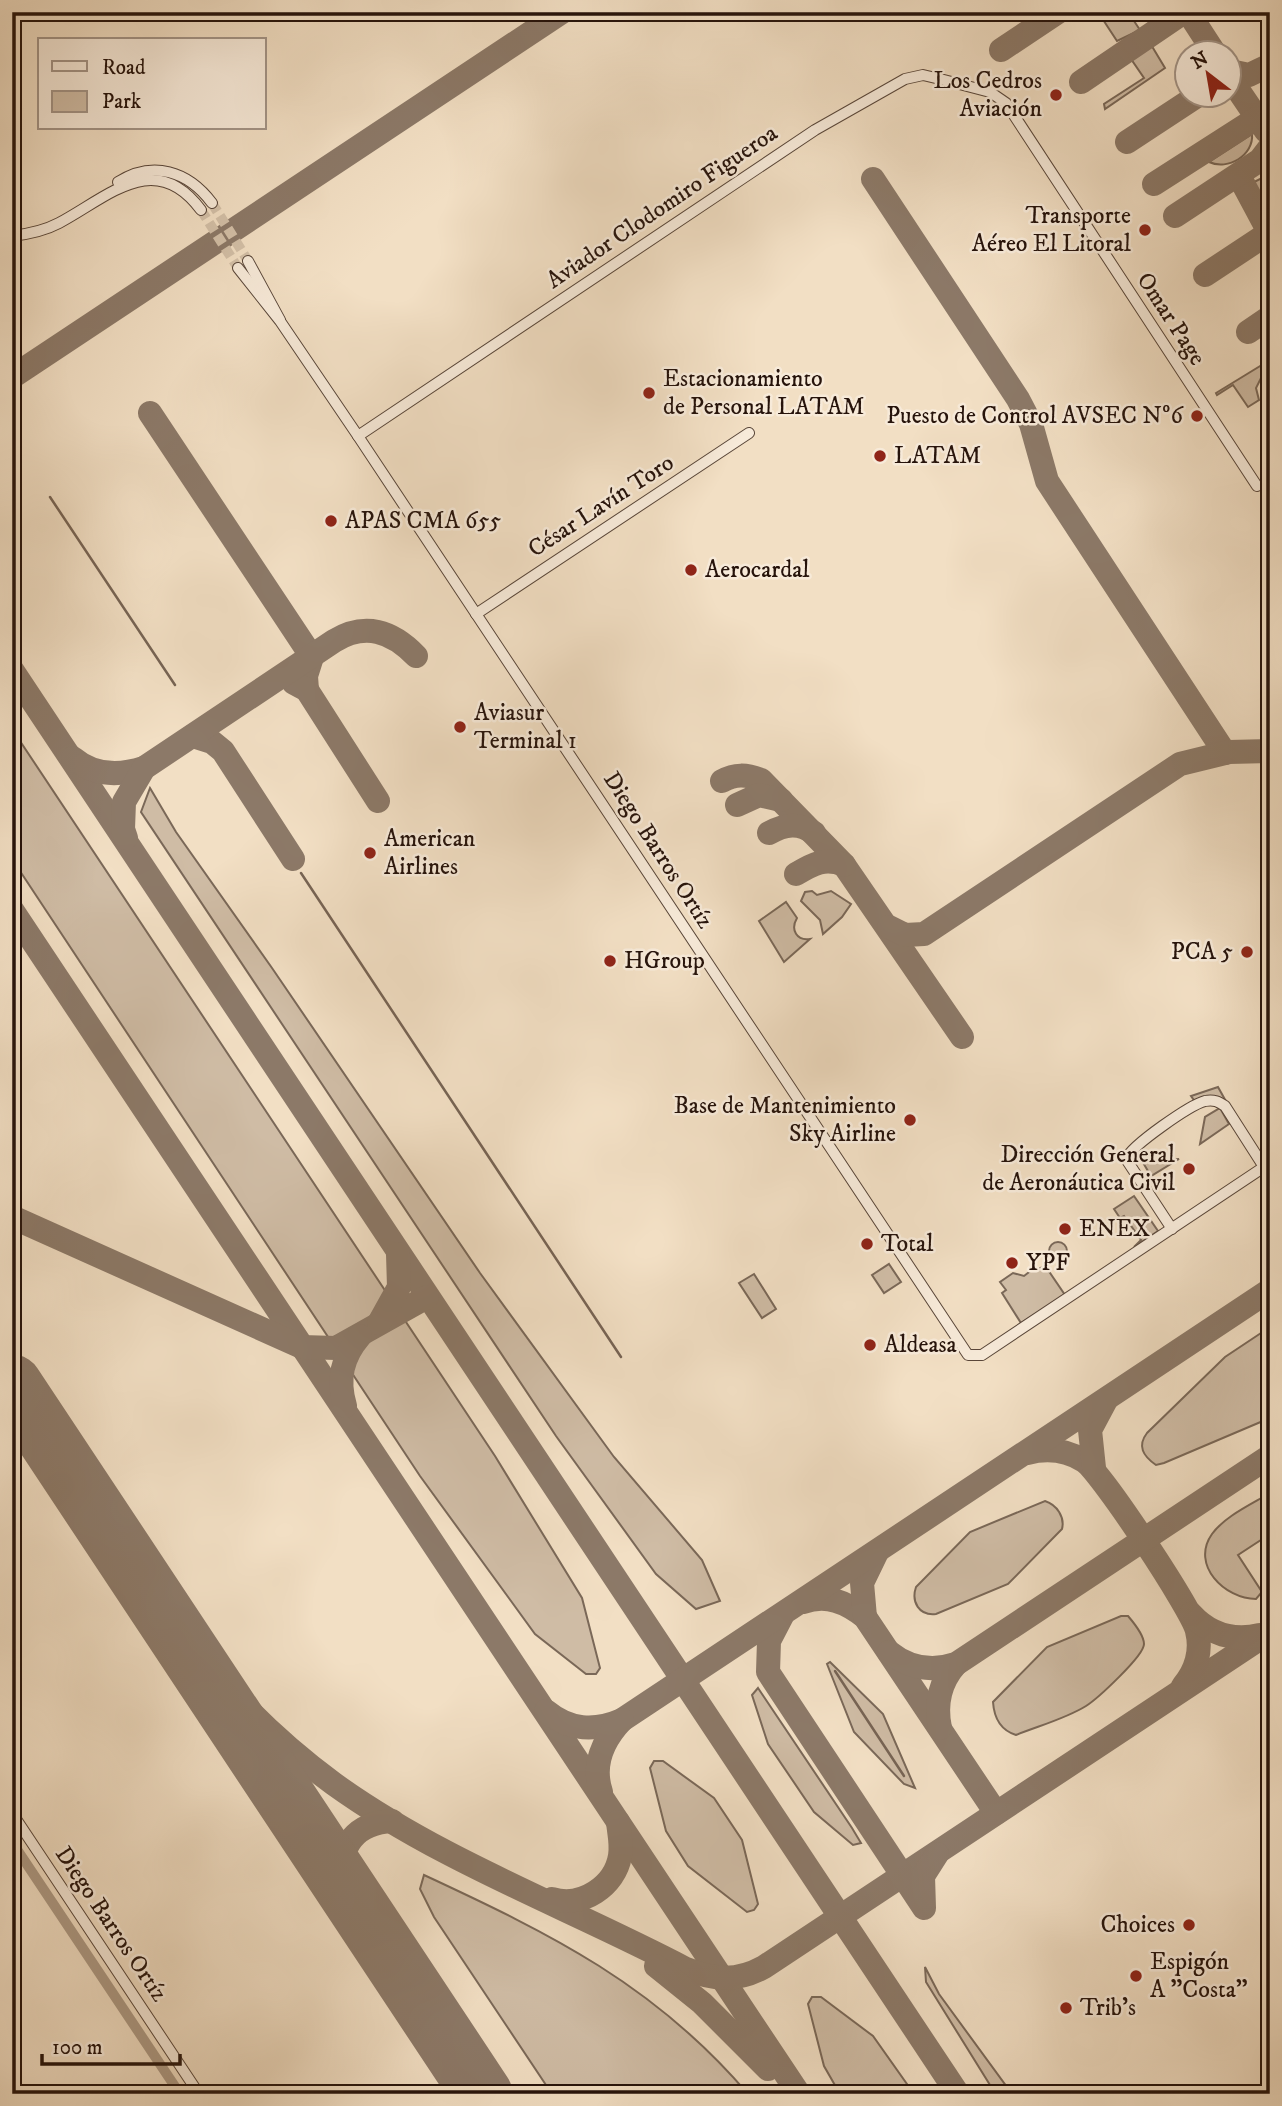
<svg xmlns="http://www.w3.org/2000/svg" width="1282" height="2106" font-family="'IM FELL DW Pica',serif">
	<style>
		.green { fill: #cfbca5; stroke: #7a6858; stroke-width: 2 }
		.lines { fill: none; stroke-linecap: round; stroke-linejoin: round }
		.stream { stroke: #776454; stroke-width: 2.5 }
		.canal { stroke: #ad9a85; stroke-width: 10 }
		.taxiway { stroke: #8c7968; stroke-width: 24 }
		.runway { stroke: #8c7968; stroke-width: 61 }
		.street-tunnel { stroke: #d3c0a8; stroke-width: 10; stroke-dasharray: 10 5; stroke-linecap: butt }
		.street-casing { stroke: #594639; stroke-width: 12 }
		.street { stroke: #f7ead9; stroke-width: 10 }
		.poi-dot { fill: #8f2418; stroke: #f7ead9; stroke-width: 2.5 }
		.labels { text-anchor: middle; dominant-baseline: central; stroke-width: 5; stroke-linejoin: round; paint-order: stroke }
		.poi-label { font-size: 24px; fill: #26130b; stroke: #f7ead9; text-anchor: start }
		.street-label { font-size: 24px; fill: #26130b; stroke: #f7ead9 }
	</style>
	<rect width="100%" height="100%" fill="#f2dfc4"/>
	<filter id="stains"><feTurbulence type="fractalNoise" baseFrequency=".00286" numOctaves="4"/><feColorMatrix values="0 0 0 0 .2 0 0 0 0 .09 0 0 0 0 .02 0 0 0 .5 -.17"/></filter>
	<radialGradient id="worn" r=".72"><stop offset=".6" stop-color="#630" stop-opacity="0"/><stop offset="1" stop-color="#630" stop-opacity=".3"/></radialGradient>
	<g class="green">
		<polygon points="1098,12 1128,12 1140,30 1117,41"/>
		<polygon points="1150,43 1165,68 1105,109 1104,104 1144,78 1129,56"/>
		<path d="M1252,134C1254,155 1228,171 1209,162Z"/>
		<polygon points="1264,177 1270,186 1270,216 1252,183"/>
		<polygon points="1270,360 1270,371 1263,374 1256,388 1259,400 1248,407 1233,385 1217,395 1216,393"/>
		<polygon points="12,729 495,1456 582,1598 600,1668 596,1674 586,1674 535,1634 420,1476 12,859"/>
		<polygon points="150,788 176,832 272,968 480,1273 614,1457 702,1560 720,1601 696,1609 656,1574 556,1436 141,812"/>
		<polygon points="812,891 817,895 831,891 851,904 842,917 823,934 820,920 801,901 805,892"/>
		<path d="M786,902L797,918C790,930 797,941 810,939L784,962L759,921Z"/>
		<polygon points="1218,1087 1228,1105 1196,1103 1191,1096"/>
		<polygon points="1220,1108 1229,1124 1200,1144 1205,1117"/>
		<polygon points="1179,1159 1151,1176 1142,1161"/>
		<polygon points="1134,1196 1158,1231 1134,1247 1141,1240 1124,1216 1120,1218 1114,1209"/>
		<circle cx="1058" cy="1251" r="9"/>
		<polygon points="889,1264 901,1282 884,1293 872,1275"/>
		<polygon points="1046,1267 1065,1295 1021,1323 1002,1293 1006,1290 1000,1282 1013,1273 1024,1276 1033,1269"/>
		<polygon points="754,1274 776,1309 762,1318 739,1283"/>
		<path d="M1270,1327V1418L1164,1463L1156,1465C1143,1456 1137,1446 1147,1433L1225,1357Z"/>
		<path d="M1270,1493V1534L1238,1555L1262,1592L1256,1599C1225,1599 1190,1565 1212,1534C1225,1516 1252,1504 1270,1493Z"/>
		<path d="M1045,1501C1057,1505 1065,1517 1062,1529L1008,1584L936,1614C919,1616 911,1602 916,1587L970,1532Z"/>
		<path d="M1121,1616H1128C1134,1623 1144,1635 1144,1644C1144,1656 1097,1699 1086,1706C1065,1719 1038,1726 1016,1735C1000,1730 994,1717 993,1702L1047,1647Z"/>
		<polygon points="830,1662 883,1714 915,1788 904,1784 854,1732 827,1664"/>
		<polygon points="758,1688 852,1828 861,1843 853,1845 814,1812 768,1744 752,1695"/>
		<polygon points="654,1761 663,1761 714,1798 742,1840 758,1904 754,1910 747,1912 688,1866 666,1831 650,1768"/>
		<path d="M424,1875C551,1934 655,1985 748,2094H552L434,1917L420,1889Z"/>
		<polygon points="925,1967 939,1994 1012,2094 995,2093 926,1982"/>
		<polygon points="812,1997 821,1997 873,2036 914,2094 840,2094 824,2066 808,2004"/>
	</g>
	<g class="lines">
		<g class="stream">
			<polyline points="50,497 175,685"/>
			<polyline points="301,873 621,1357"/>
			<polyline points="835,1671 904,1776"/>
		</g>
		<polyline class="canal" points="12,1842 180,2094"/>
		<g class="taxiway">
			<polyline points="1188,12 1214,52"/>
			<polyline points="1001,50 1058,12"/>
			<polyline points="1230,71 1249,75 1270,65"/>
			<polyline points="1230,78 1266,131"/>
			<polyline points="1081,82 1184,12"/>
			<polyline points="1127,142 1200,94"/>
			<polyline points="1239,176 1270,234"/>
			<polyline points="873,179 1018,399 1031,424 1047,481 1225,753"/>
			<polyline points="1154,184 1257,118"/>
			<polyline points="1175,216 1260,160 1270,147"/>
			<polyline points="1205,275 1270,232"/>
			<polyline points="1248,332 1270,317"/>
			<polyline points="12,377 562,12"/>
			<polyline points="150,413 312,657 306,676 307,690"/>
			<polyline points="12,670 958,2094"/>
			<polyline points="294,683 307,690 378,801"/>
			<polyline points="193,736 212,742 223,751 293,859"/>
			<path d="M73,758C94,776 119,776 144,768"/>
			<path d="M722,781C735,774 746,774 761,780L844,865L962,1037"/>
			<polyline points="737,805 759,795 781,800"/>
			<path d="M769,833C785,824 799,822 814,833"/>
			<path d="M126,838L123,829L124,802L144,768L334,641C365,622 392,631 416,656"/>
			<path d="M796,874C813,864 825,857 844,865"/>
			<polyline points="12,910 799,2094"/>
			<polyline points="889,927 905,935 924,934 1180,764 1229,752 1270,751"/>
			<polyline points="12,1217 302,1347 336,1348 427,1297"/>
			<polyline points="379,1323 399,1287 398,1254"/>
			<path d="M345,1406C337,1379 342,1357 360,1336"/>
			<path d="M1027,1453C1047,1448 1067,1450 1084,1461C1101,1472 1193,1611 1197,1631C1202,1651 1196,1671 1183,1686"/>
			<polyline points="1094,1468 1090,1430 1106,1400"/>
			<path d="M156,1602C207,1671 264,1733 334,1784C441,1861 570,1908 686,1969C714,1980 737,1982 764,1967L1270,1632"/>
			<path d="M803,1602C827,1594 846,1602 865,1617L996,1813"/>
			<path d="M1191,1614C1210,1635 1234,1641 1260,1635"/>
			<polyline points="782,1616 769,1641 768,1672 924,1908 923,1876 937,1854"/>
			<polyline points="865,1617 862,1583 877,1552"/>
			<path d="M889,1652C909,1668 932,1672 956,1664L1270,1456"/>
			<path d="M546,1711C569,1730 594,1732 622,1720L1270,1290"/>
			<path d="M940,1728C935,1704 939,1683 956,1664"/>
			<path d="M601,1792C592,1765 603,1740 622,1720"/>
			<path d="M341,1881C339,1846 355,1823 392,1821"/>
			<path d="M552,1899C582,1908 615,1886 620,1856C622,1844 619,1833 618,1822"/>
			<polyline points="656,1966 702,2003 768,2069"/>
		</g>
		<polyline class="runway" points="12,1385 482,2094"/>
		<g class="street-tunnel">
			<polyline points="212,203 248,261"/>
			<polyline points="201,210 238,268"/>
		</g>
		<g class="street-casing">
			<g id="street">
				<path d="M118,182C153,160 188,171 212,203"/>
				<path d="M12,236C29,234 44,231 59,223C108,197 155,148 201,210"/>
				<polyline points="248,261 280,320"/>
				<polyline points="238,268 280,321 358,436 968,1355 982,1355 1270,1163"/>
				<polyline points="358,436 815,130 905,79 923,75 944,80 990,92 1006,103 1257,486"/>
				<polyline points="476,614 749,433"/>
				<path d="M1172,1229L1126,1159C1132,1145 1190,1105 1205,1101C1214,1099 1219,1102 1225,1106L1264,1167"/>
				<polyline points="12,1813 199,2094"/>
			</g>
		</g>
		<use href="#street" class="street"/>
	</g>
	<g class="poi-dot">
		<circle cx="1056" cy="95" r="7"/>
		<circle cx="1145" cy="230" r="7"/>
		<circle cx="649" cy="393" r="7"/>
		<circle cx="1197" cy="416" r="7"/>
		<circle cx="880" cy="456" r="7"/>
		<circle cx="331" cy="521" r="7"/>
		<circle cx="691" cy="570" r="7"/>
		<circle cx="460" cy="727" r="7"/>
		<circle cx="370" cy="853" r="7"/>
		<circle cx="1247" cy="952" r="7"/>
		<circle cx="610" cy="961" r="7"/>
		<circle cx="910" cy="1120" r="7"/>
		<circle cx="1189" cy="1169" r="7"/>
		<circle cx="1065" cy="1229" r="7"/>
		<circle cx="867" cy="1244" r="7"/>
		<circle cx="1012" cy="1263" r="7"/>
		<circle cx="870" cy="1345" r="7"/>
		<circle cx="1189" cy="1925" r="7"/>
		<circle cx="1136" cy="1976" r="7"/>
		<circle cx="1066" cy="2008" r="7"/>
	</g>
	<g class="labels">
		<g class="poi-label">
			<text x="1042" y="81" text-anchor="end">Los Cedros<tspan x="1042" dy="28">Aviación</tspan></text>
			<text x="1131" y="216" text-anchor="end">Transporte<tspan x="1131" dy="28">Aéreo El Litoral</tspan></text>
			<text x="663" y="379">Estacionamiento<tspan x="663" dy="28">de Personal LATAM</tspan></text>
			<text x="1183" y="416" text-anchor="end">Puesto de Control AVSEC Nº6</text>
			<text x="894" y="456">LATAM</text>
			<text x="345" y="521">APAS CMA 655</text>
			<text x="705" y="570">Aerocardal</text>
			<text x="474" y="713">Aviasur<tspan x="474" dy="28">Terminal 1</tspan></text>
			<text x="384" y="839">American<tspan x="384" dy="28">Airlines</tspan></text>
			<text x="1233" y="952" text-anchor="end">PCA 5</text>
			<text x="624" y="961">HGroup</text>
			<text x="896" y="1106" text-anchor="end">Base de Mantenimiento<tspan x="896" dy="28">Sky Airline</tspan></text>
			<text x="1175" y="1155" text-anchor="end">Dirección General<tspan x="1175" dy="28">de Aeronáutica Civil</tspan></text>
			<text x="1079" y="1229">ENEX</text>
			<text x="881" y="1244">Total</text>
			<text x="1026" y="1263">YPF</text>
			<text x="884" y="1345">Aldeasa</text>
			<text x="1175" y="1925" text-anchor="end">Choices</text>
			<text x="1150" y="1962">Espigón<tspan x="1150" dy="28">A "Costa"</tspan></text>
			<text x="1080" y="2008">Trib's</text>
		</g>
		<g class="street-label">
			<text transform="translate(662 207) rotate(-34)">Aviador Clodomiro Figueroa</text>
			<text transform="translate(1171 319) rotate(57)">Omar Page</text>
			<text transform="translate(601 506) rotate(-33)">César Lavín Toro</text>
			<text transform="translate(658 850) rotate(57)">Diego Barros Ortíz</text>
			<text transform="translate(111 1924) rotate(56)">Diego Barros Ortíz</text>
		</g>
	</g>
	<rect width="1282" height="2106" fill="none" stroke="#f2dfc4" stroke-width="42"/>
	<rect x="14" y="14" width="1254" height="2078" fill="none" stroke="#26130b" stroke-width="3.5"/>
	<rect x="21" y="21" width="1240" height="2064" fill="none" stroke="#26130b" stroke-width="2"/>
	<rect x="38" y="38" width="228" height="91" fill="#f7ead9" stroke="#a39487" stroke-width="2"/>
	<rect x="52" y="61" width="35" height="10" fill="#f7ead9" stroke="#a39487" stroke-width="2"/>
	<text x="102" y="74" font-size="21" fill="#26130b">Road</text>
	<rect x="52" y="91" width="35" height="21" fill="#cfbca5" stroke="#a39487" stroke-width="2"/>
	<text x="102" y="108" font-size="21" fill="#26130b">Park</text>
	<g transform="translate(1208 74) rotate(329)"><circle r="33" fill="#f7ead9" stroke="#a39487" stroke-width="2"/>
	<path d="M0-5L12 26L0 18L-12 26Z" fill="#8f2418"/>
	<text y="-10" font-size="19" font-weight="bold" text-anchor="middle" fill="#26130b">N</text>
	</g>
	<path d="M42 2054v10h138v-10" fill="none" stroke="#26130b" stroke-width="3.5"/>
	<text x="52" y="2054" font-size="21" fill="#26130b" stroke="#f7ead9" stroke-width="5" paint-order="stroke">100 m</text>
	<rect width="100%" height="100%" filter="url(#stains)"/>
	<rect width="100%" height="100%" fill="url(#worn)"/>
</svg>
